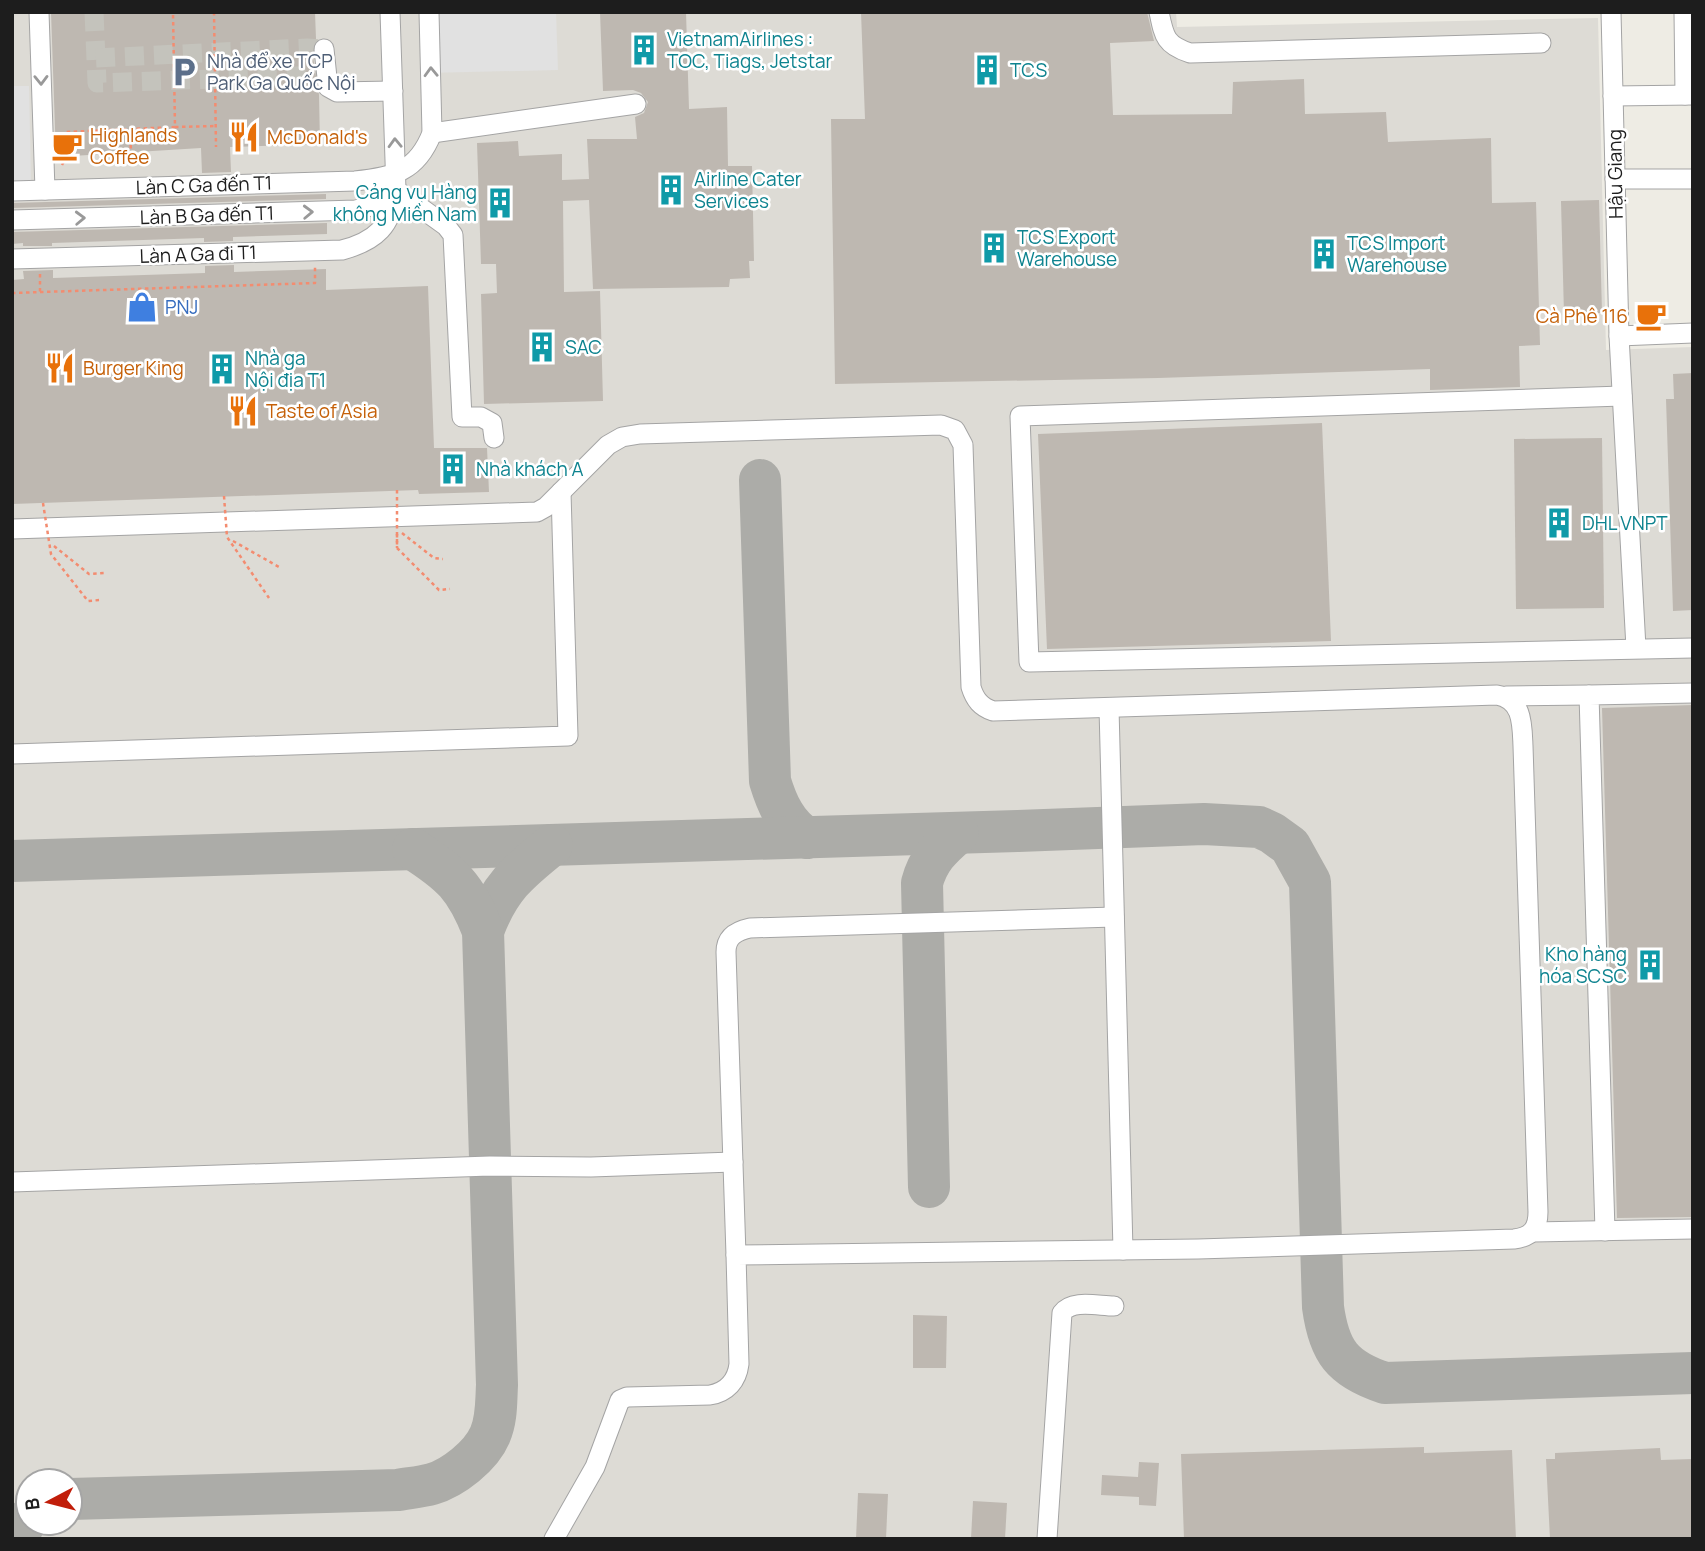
<svg xmlns="http://www.w3.org/2000/svg" width="1705" height="1551" font-family="Manrope,sans-serif">
	<style>
		.airport { fill: #dddbd5; fill-rule: evenodd }
		.parking { fill: #e1e1e1 }
		.lines { fill: none; stroke-linecap: round; stroke-linejoin: round }
		.taxiway { stroke: #acaca8; stroke-width: 42 }
		.building { fill: #beb8b1 }
		.minor-tunnel { stroke: #c4c3bc; stroke-width: 19; stroke-dasharray: 19 10; stroke-linecap: butt }
		.minor-casing { stroke: #a4a4a4; stroke-width: 21 }
		.path { stroke: #f38c70; stroke-width: 2.5; stroke-dasharray: 3.5 3.5; stroke-linecap: butt }
		.minor { stroke: #fff; stroke-width: 19 }
		.path-bridge { stroke: #f38c70; stroke-width: 2.5; stroke-dasharray: 3.5 3.5; stroke-linecap: butt }
		.oneway { stroke: #999 }
		.labels { text-anchor: middle; dominant-baseline: central; stroke-width: 5; stroke-linejoin: round; paint-order: stroke }
		.culture-label { font-size: 19px; fill: #0d838f; stroke: #fff; text-anchor: start }
		.service-label { font-size: 19px; fill: #4e5e75; stroke: #fff; text-anchor: start }
		.food-label { font-size: 19px; fill: #c56008; stroke: #fff; text-anchor: start }
		.street-label { font-size: 19px; fill: #1d1d1d; stroke: #fff }
		.shop-label { font-size: 19px; fill: #366cbe; stroke: #fff; text-anchor: start }
	</style>
	<rect width="100%" height="100%" fill="#eeece4"/>
	<path class="airport" d="M12,12H1176L1177,27L1598,18L1606,350L1693,347V1539H12ZM28,1481H70V1523H28Z"/>
	<g class="parking">
		<polygon points="425,12 556,12 558,70 427,73"/>
		<polygon points="12,86 29,86 31,181 12,181"/>
	</g>
	<g class="lines">
		<g class="taxiway">
			<path d="M760,480L770,781C777,804 786,825 807,838"/>
			<path d="M12,861L1018,831L1204,824L1259,827L1272,833L1290,846L1310,882L1323,1307C1329,1351 1342,1369 1385,1383L1693,1373"/>
			<path d="M483,931C499,888 517,873 552,845"/>
			<path d="M929,1187L922,883C928,860 940,848 958,833"/>
			<path d="M70,1499L398,1490C409,1488 421,1487 432,1484C453,1478 481,1456 490,1435C497,1419 496,1402 497,1385L483,931C466,887 452,874 413,849"/>
			<polyline points="14,1539 28,1519"/>
		</g>
	</g>
	<g class="building">
		<polygon points="51,12 315,12 316,39 312,50 319,95 320,144 230,147 231,172 202,173 201,148 56,157"/>
		<polygon points="600,12 686,12 689,109 727,107 728,166 752,166 754,261 749,261 750,278 730,279 729,287 593,289 589,200 563,201 564,292 600,291 603,401 484,404 481,294 497,293 496,264 481,264 477,143 518,141 519,156 562,154 562,180 589,179 587,139 637,139 635,117 644,113 648,102 641,93 633,90 603,91"/>
		<polygon points="861,12 1147,12 1154,41 1110,43 1113,115 1232,114 1233,82 1304,79 1305,114 1386,112 1388,142 1491,138 1492,203 1536,202 1540,345 1519,346 1520,387 1430,390 1430,369 1158,378 835,384 831,119 865,119"/>
		<polygon points="326,194 326,199 12,208 12,203"/>
		<polygon points="1599,200 1602,313 1564,314 1561,201"/>
		<polygon points="327,223 327,234 233,237 233,241 204,242 204,238 52,243 52,246 23,246 23,243 12,244 12,232"/>
		<polygon points="234,265 234,272 326,269 326,290 428,286 434,448 487,448 489,492 419,494 418,490 12,504 12,280 24,279 23,271 53,270 53,278 205,273 205,266"/>
		<polygon points="1693,373 1693,610 1673,611 1666,399 1674,399 1673,374"/>
		<polygon points="1322,423 1331,641 1047,649 1038,434"/>
		<polygon points="1602,438 1604,608 1516,609 1514,439"/>
		<polygon points="1693,705 1693,1217 1617,1218 1602,708"/>
		<polygon points="913,1315 947,1316 946,1368 913,1368"/>
		<polygon points="1424,1447 1424,1453 1512,1450 1516,1539 1184,1539 1181,1454"/>
		<polygon points="1660,1448 1661,1460 1693,1459 1693,1539 1550,1539 1546,1459 1555,1459 1555,1453"/>
		<polygon points="1139,1462 1159,1463 1156,1506 1139,1505 1139,1497 1101,1495 1102,1475 1138,1477"/>
		<polygon points="858,1493 888,1494 886,1539 856,1539"/>
		<polygon points="973,1501 1007,1503 1005,1539 971,1539"/>
	</g>
	<g class="lines">
		<g class="minor-tunnel">
			<polyline points="94,12 97,83 325,75"/>
			<polyline points="96,58 307,48 324,49"/>
		</g>
		<g class="minor-casing">
			<g id="minor">
				<polyline points="39,12 45,190"/>
				<path d="M1159,12C1164,36 1165,45 1190,53L1541,43"/>
				<polyline points="1611,12 1619,336 1636,648"/>
				<polyline points="1684,12 1685,95"/>
				<polyline points="324,49 328,87 337,92 393,91"/>
				<polyline points="1613,96 1693,95"/>
				<polyline points="432,133 636,104"/>
				<polyline points="1615,179 1693,179"/>
				<path d="M12,191L355,181C393,177 417,172 432,133L429,12"/>
				<polyline points="12,220 356,210 374,205 396,190 446,226 453,235 462,417 481,417 492,423 494,438"/>
				<path d="M12,259L342,250C376,241 392,226 396,190L390,12"/>
				<polyline points="1619,336 1693,333"/>
				<polyline points="1622,396 1020,416 1029,662 1693,648"/>
				<path d="M12,529L537,512L546,507L608,445L622,437L640,434L941,425L955,430L963,445L971,687C975,700 981,707 993,711L1497,695C1523,700 1522,724 1523,746L1538,1212C1538,1229 1531,1237 1514,1239L1198,1249L736,1255L739,1364C737,1381 727,1392 710,1395L627,1397L620,1400L595,1467L554,1539"/>
				<polyline points="1506,696 1589,695"/>
				<polyline points="1109,708 1123,1250"/>
				<polyline points="12,754 568,736 561,492"/>
				<polyline points="12,1182 490,1166 591,1167 733,1162"/>
				<polyline points="1605,1231 1589,695 1693,693"/>
				<polyline points="1533,1232 1693,1229"/>
				<path d="M736,1255L726,952C726,937 736,931 750,928L1114,917"/>
				<path d="M1047,1539L1062,1313C1072,1299 1098,1306 1114,1306"/>
			</g>
		</g>
		<g class="path">
			<polyline points="214,12 216,147"/>
			<polyline points="175,127 216,126"/>
			<polyline points="130,131 131,152"/>
			<polyline points="62,165 67,156 66,132 175,127 173,12"/>
			<polyline points="40,274 40,292"/>
			<polyline points="12,293 315,283 315,267"/>
			<polyline points="402,533 434,558 443,559"/>
			<polyline points="397,534 397,548 439,590 450,589"/>
			<polyline points="233,541 279,567"/>
			<polyline points="54,546 89,574 104,573"/>
		</g>
		<use href="#minor" class="minor"/>
		<g class="path-bridge">
			<polyline points="397,490 397,548"/>
			<polyline points="224,496 227,537 269,598"/>
			<polyline points="43,503 51,554 88,601 100,600"/>
		</g>
	</g>
	<defs><path id="oneway-chevron" d="M-2-3.5L2.5 0L-2 3.5" fill="none" stroke-width="1.6" stroke-linecap="round" stroke-linejoin="round" transform="scale(1.75)"/></defs>
	<g class="oneway">
		<use href="#oneway-chevron" transform="translate(431 72) rotate(-92)"/>
		<use href="#oneway-chevron" transform="translate(41 80) rotate(89)"/>
		<use href="#oneway-chevron" transform="translate(395 143) rotate(-92)"/>
		<use href="#oneway-chevron" transform="translate(308 212) rotate(-2)"/>
		<use href="#oneway-chevron" transform="translate(80 218) rotate(-2)"/>
	</g>
	<defs>
		<g id="building-bare" transform="scale(2.415)"><path d="M-4-6H4V6H1V3H-1V6H-4ZM-2.5-4.3h1.7v1.8h-1.7ZM.8-4.3h1.7v1.8H.8ZM-2.5-1h1.7V.8h-1.7ZM.8-1h1.7V.8H.8Z" fill="#0f9aa8" stroke="#fff" stroke-width="2.5" paint-order="stroke"/></g>
		<g id="parking-bare" transform="scale(2.415)"><path d="M-3.5-5.5H1a3.5 3.5 0 0 1 0 7H-1V5.5H-3.5ZM-1-3.4V-.6H.8a1.4 1.4 0 0 0 0-2.8Z" fill="#5c6f8a" stroke="#fff" stroke-width="2.5" paint-order="stroke"/></g>
		<g id="restaurant-bare" transform="scale(2.415)"><path d="M-5-6h1v4h1v-4h1v4h1v-4h1v5L-1.5 .5V6h-2V.5L-5-1ZM5-6V6H3V1.5H1.5Q1.5-4 5-6Z" fill="#e8710a" stroke="#fff" stroke-width="2.5" paint-order="stroke"/></g>
		<g id="cafe-bare" transform="scale(2.415)"><path d="M-5.5-4.5H6V0H3Q3 3.5 0 3.5H-2.5Q-5.5 3.5-5.5 0ZM3-3.2v2h1.7v-2ZM-6 4.5H4V6H-6Z" fill="#e8710a" stroke="#fff" stroke-width="2.5" paint-order="stroke"/></g>
		<g id="shop-bare" transform="scale(2.415)"><path d="M-5-2.5h2.3a2.7 3.5 0 0 1 5.4 0H5L5.5 6h-11ZM-1.5-2.5h3a1.5 2.3 0 0 0-3 0Z" fill="#3f7fe0" stroke="#fff" stroke-width="2.5" paint-order="stroke"/></g>
	</defs>
	<g fill-rule="evenodd">
		<use href="#building-bare" x="644" y="50"/>
		<use href="#building-bare" x="987" y="70"/>
		<use href="#parking-bare" x="184" y="72"/>
		<use href="#restaurant-bare" x="244" y="137"/>
		<use href="#cafe-bare" x="67" y="146"/>
		<use href="#building-bare" x="671" y="190"/>
		<use href="#building-bare" x="500" y="203"/>
		<use href="#building-bare" x="994" y="248"/>
		<use href="#building-bare" x="1324" y="254"/>
		<use href="#shop-bare" x="142" y="307"/>
		<use href="#cafe-bare" x="1651" y="316"/>
		<use href="#building-bare" x="542" y="347"/>
		<use href="#restaurant-bare" x="60" y="368"/>
		<use href="#building-bare" x="222" y="369"/>
		<use href="#restaurant-bare" x="243" y="411"/>
		<use href="#building-bare" x="453" y="469"/>
		<use href="#building-bare" x="1559" y="523"/>
		<use href="#building-bare" x="1650" y="965"/>
	</g>
	<g class="labels">
		<g class="culture-label">
			<text x="667" y="39">VietnamAirlines :<tspan x="667" dy="22">TOC, Tiags, Jetstar</tspan></text>
			<text x="1010" y="70">TCS</text>
			<text x="694" y="179">Airline Cater<tspan x="694" dy="22">Services</tspan></text>
			<text x="477" y="192" text-anchor="end">Cảng vụ Hàng<tspan x="477" dy="22">không Miền Nam</tspan></text>
			<text x="1017" y="237">TCS Export<tspan x="1017" dy="22">Warehouse</tspan></text>
			<text x="1347" y="243">TCS Import<tspan x="1347" dy="22">Warehouse</tspan></text>
			<text x="565" y="347">SAC</text>
			<text x="245" y="358">Nhà ga<tspan x="245" dy="22">Nội địa T1</tspan></text>
			<text x="476" y="469">Nhà khách A</text>
			<text x="1582" y="523">DHL VNPT</text>
			<text x="1627" y="954" text-anchor="end">Kho hàng<tspan x="1627" dy="22">hóa SCSC</tspan></text>
		</g>
		<g class="service-label">
			<text x="207" y="61">Nhà để xe TCP<tspan x="207" dy="22">Park Ga Quốc Nội</tspan></text>
		</g>
		<g class="food-label">
			<text x="90" y="135">Highlands<tspan x="90" dy="22">Coffee</tspan></text>
			<text x="267" y="137">McDonald's</text>
			<text x="1628" y="316" text-anchor="end">Cà Phê 116</text>
			<text x="83" y="368">Burger King</text>
			<text x="266" y="411">Taste of Asia</text>
		</g>
		<g class="street-label">
			<text transform="translate(1615 174) rotate(-91)">Hậu Giang</text>
			<text transform="translate(204 185) rotate(-2)">Làn C Ga đến T1</text>
			<text transform="translate(207 215) rotate(-2)">Làn B Ga đến T1</text>
			<text transform="translate(198 254) rotate(-2)">Làn A Ga đi T1</text>
		</g>
		<g class="shop-label">
			<text x="165" y="307">PNJ</text>
		</g>
	</g>
	<rect width="1705" height="1551" fill="none" stroke="#1d1d1d" stroke-width="28"/>
	<g transform="translate(49 1502) rotate(263)"><circle r="33" fill="#ffffff" stroke="#a5a5a5" stroke-width="2"/>
	<path d="M0-5L12 26L0 18L-12 26Z" fill="#c11e0a"/>
	<text y="-10" font-size="19" font-weight="bold" text-anchor="middle" fill="#1d1d1d">B</text>
	</g>
</svg>
